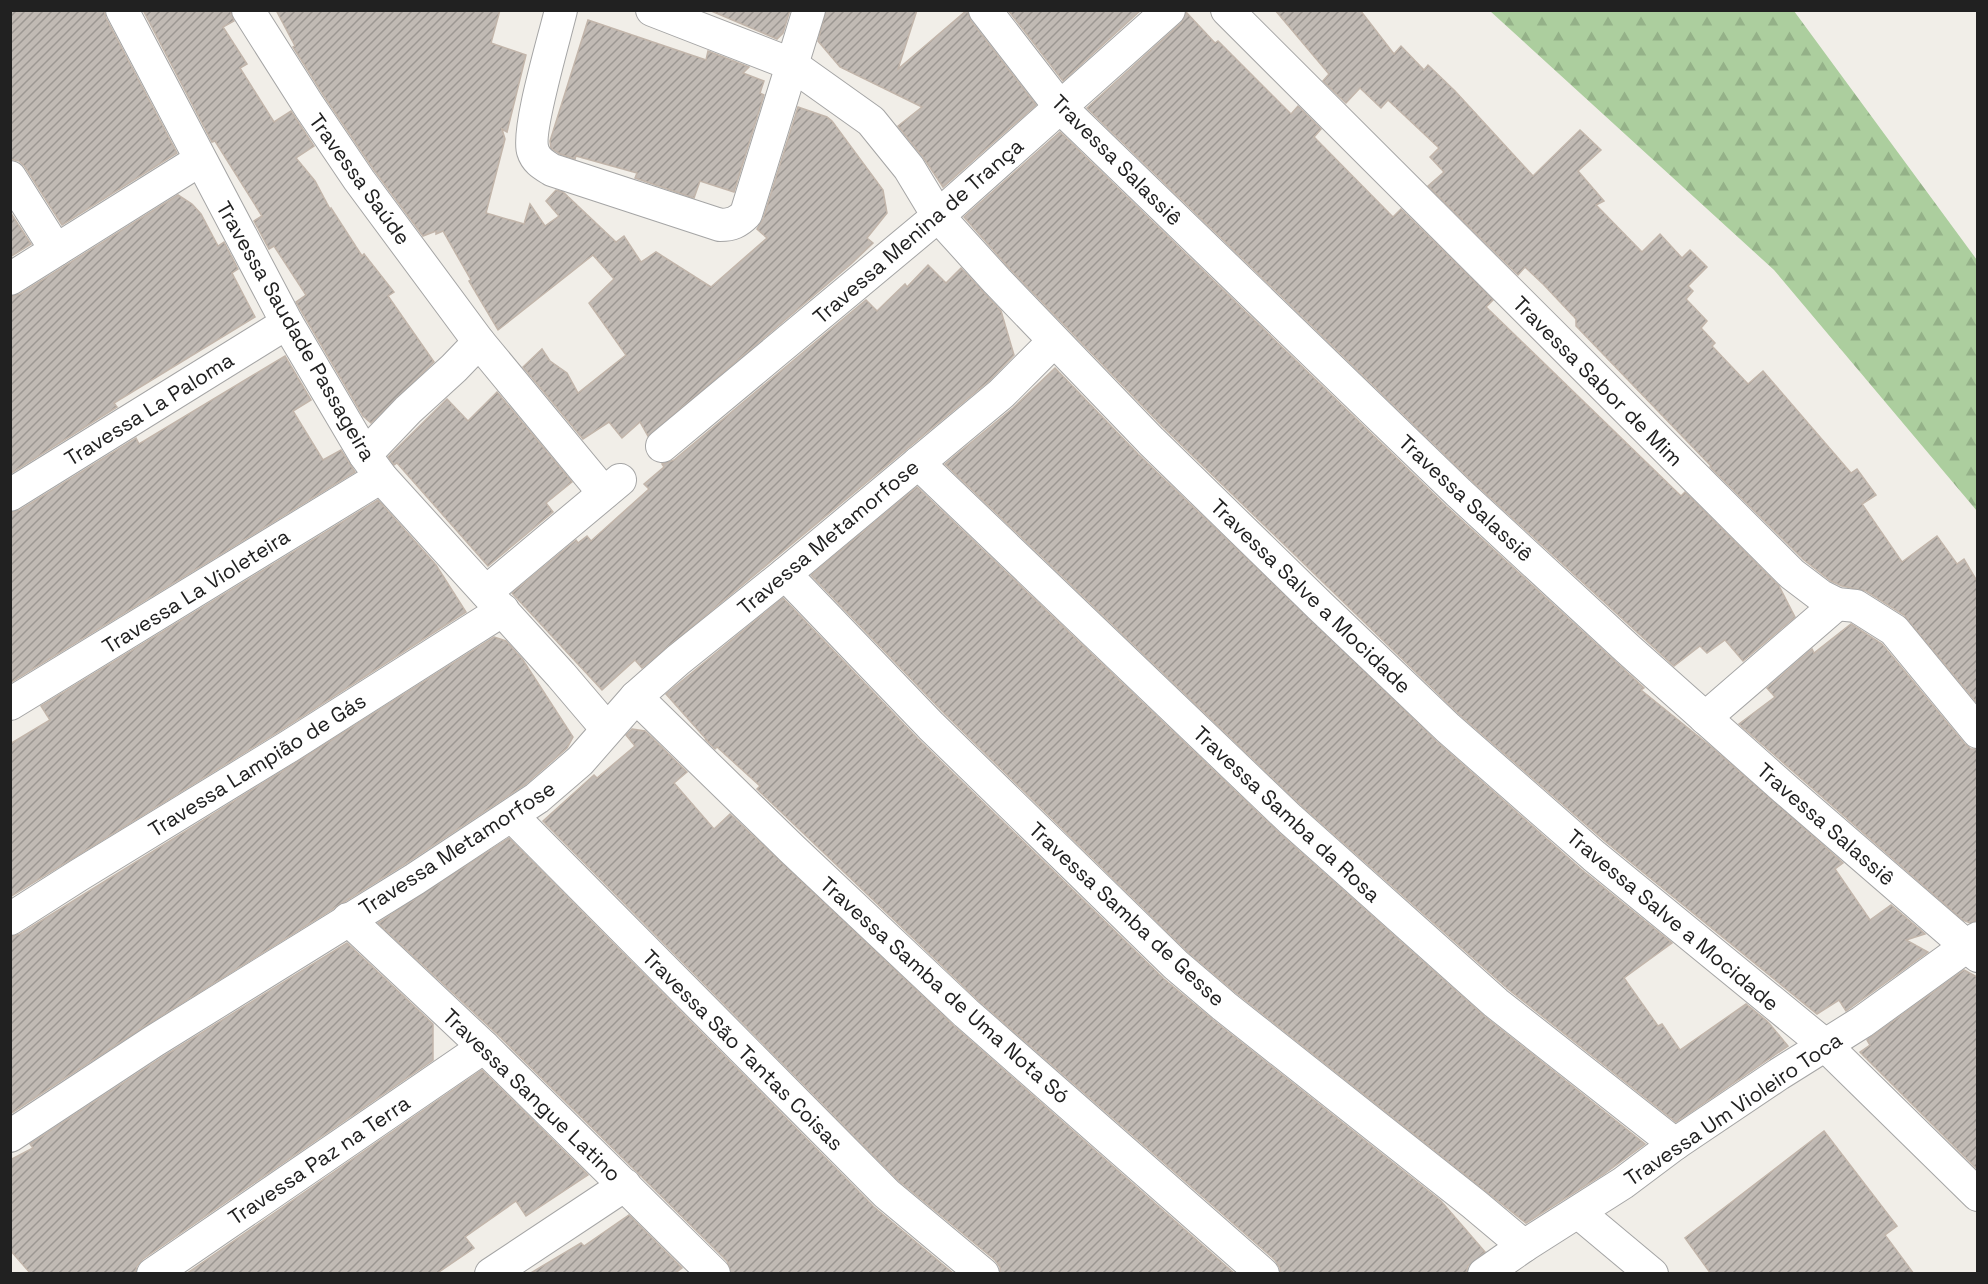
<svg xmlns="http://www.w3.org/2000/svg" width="1988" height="1284" font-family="'Space Grotesk',sans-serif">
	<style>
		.forest { fill: url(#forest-firs) }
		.building { fill: url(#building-hatch); stroke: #c2b5aa; stroke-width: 1.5 }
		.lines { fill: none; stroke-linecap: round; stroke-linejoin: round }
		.minor-casing { stroke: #a5a5a5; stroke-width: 34 }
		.minor { stroke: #fff; stroke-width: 32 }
		.labels { text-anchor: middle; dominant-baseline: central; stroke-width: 5; stroke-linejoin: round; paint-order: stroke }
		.street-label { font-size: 21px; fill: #212121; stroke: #fff }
	</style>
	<defs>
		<pattern id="forest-firs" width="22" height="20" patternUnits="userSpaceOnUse" patternTransform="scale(1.5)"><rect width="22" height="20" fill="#acce9e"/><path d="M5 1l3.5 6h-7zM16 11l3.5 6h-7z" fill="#94b188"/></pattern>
		<pattern id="building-hatch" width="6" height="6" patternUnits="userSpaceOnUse" patternTransform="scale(1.5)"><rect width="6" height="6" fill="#c1bab4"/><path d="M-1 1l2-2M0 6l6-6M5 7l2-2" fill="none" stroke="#9c9792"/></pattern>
	</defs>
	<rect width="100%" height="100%" fill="#f1eee8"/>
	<polygon class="forest" points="1490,11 1794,11 1977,260 1977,511 1774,270"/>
	<g class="building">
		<polygon points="10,10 104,10 106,18 177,153 62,225 25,167 19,161 10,159"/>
		<polygon points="143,10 230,10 234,21 223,27 247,64 240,68 274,122 291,111 314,146 296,158 315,181 330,209 331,208 362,256 364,254 394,292 388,296 434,362 371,423 363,416 303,314 296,302 306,295 274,246 269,249 254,221 262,216 215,141 212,142"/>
		<polygon points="276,10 500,10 491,43 526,55 507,132 502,129 505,139 486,213 524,224 530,204 545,226 559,216 546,201 556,190 563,192 616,242 624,236 641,262 656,252 711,287 767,238 757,229 763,219 798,107 827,117 832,121 883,190 887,213 867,238 873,243 851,264 648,436 640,422 622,438 609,422 583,439 523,367 542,349 550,361 567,373 578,393 626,355 589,303 614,279 593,255 498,330 469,281 471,280 443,231 436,234 436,231 423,236 374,170 324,96 293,47 295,46"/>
		<polygon points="709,10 790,10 783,33 777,39"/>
		<polygon points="826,10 917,10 898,69 967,10 971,21 1036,105 943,187 923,157 898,126 922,107 840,67 818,41"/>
		<polygon points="1008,10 1141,10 1063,81"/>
		<polygon points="1275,10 1360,10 1394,54 1401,46 1424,70 1428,65 1455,91 1533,176 1580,130 1601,150 1578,171 1604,201 1596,205 1642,252 1660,234 1682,258 1690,250 1707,267 1688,286 1693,291 1686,299 1707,321 1701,328 1715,343 1712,346 1748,384 1763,371 1851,473 1857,469 1876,495 1862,504 1902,562 1937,536 1957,564 1964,559 1977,581 1977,703 1904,615 1866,591 1842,586 1831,581 1804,560 1710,467 1711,466 1576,326 1576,319 1544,285 1525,267 1518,275 1428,186 1444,172 1430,157 1439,148 1388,100 1381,108 1360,88 1346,103 1323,81 1329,74"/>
		<polygon points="1186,12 1215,43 1218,41 1291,114 1298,106 1321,129 1314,137 1393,217 1401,209 1493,300 1486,307 1681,496 1685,492 1779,586 1795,617 1743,661 1725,640 1707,653 1700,646 1674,666 1471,480 1087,108 1181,23"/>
		<polygon points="588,20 706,60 708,51 749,67 743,73 764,81 760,93 764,95 734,192 700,181 694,198 635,178 637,173 576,156 575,159 560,154 551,148 550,141"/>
		<polygon points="1060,132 1446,506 1644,688 1641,690 1709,745 1843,863 1835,869 1870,920 1891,905 1925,934 1906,940 1928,952 1846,1011 1839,1000 1817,1014 1606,842 1460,715 1164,428 1010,269 964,217"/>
		<polygon points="178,195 192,204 201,214 218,246 224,242 238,269 232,273 255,317 114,403 117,407 10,474 10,297 20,294"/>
		<polygon points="10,212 31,244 10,257"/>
		<polygon points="928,265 946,283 961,268 1001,311 1014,355 989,381 642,668 635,660 602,690 512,593 576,540 578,543 587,536 591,541 649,489 644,484 664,467 662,464 674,460 866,300 877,311 905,284 907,287"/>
		<polygon points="285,356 311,400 293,411 323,460 341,450 355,472 10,683 10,513 20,510 136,438 139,444"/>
		<polygon points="1055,368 1138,454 1436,741 1582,870 1672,943 1624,978 1658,1026 1662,1024 1680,1050 1746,1004 1768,1022 1788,1046 1676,1122 1508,989 1302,806 945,464 1013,408"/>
		<polygon points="497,392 572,482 546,503 553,512 488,566 397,463 394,465 388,457 447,399 468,421"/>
		<polygon points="917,487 1278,832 1484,1016 1645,1144 1604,1174 1526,1223 1235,992 1188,952 944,713 811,575"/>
		<polygon points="378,500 436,565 466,612 278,732 10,897 10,744 50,720 41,706"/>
		<polygon points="783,598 918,739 1164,979 1213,1020 1441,1201 1485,1252 1468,1266 1466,1274 1280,1274 1280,1268 1275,1260 978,1000 757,789 760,786 717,747 715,749 706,740 707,740 666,694"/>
		<polygon points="1851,624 1882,644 1964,743 1971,749 1977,749 1977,920 1970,923 1963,920 1739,724 1775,697 1767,688 1812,649 1814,653"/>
		<polygon points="494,637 506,641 523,660 573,737 567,748 526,784 405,864 145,1026 10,1114 10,937 20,934 297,762"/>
		<polygon points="632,729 645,731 687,772 674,783 714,829 730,814 954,1026 1235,1274 1000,1274 1000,1267 995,1260 899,1181 543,821 594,775 597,778 635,746 626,735"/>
		<polygon points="509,838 874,1207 954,1274 731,1273 727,1261 640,1175 497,1034 378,923"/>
		<polygon points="347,943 433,1024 433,1060 143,1259 137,1266 135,1274 31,1274 10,1250 10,1160 33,1148 30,1144 164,1056"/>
		<polygon points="1964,970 1977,977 1977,1169 1860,1052 1870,1045 1867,1040"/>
		<polygon points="482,1070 588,1175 526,1216 516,1201 465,1237 474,1248 436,1274 186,1274"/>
		<polygon points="1824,1131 1897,1226 1885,1235 1914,1274 1711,1274 1685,1238"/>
		<polygon points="629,1215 682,1268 674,1274 529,1274 581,1243 584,1246"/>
	</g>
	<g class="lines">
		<g class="minor-casing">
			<g id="minor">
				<polyline points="122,10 287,323 365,455 381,477 561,675 607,729"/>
				<polyline points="248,10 309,106 359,180 479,342 604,493"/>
				<path d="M561,10C555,36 526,132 533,151C536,161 544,165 552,170L720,225C732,225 738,222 746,214L809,10"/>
				<polyline points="652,10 791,64 871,121 909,168 938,216 997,281 1151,441 1319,605 1448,728 1594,856 1825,1045 1978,1195"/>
				<polyline points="985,10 1060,107 1459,493 1629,650 1785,789 1978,956"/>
				<polyline points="1227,10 1792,574 1821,596 1837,604 1856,606 1894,630 1978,732"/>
				<polyline points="10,177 56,250"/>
				<polyline points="10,279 200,160"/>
				<polyline points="662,446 938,216 1169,10"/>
				<polyline points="365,455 408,410 454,368 479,342"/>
				<polyline points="918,463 1290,819 1496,1003 1675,1144"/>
				<polyline points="10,495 287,323"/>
				<polyline points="785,574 931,726 1176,965 1224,1006 1474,1204 1524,1246"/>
				<polyline points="486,592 620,480"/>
				<polyline points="636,697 792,849 966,1013 1263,1274"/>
				<polyline points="10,704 381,477"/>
				<polyline points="1705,718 1837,604"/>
				<polyline points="512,816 887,1194 983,1274"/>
				<polyline points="10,919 79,875 288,747 503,610"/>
				<polyline points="348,919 484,1047 714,1274"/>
				<polyline points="10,1136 154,1041 415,879 537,798 580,761 636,697 678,660 785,574 1001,394 1053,342"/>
				<polyline points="1579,1213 1652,1274"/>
				<polyline points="153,1274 484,1047"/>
				<polyline points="491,1274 625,1185"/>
				<polyline points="1484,1274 1524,1246 1623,1183 1675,1144 1779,1074 1862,1022 1978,938"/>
			</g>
		</g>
		<use href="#minor" class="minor"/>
	</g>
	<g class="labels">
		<g class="street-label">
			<text transform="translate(1117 160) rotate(45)">Travessa Salassiê</text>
			<text transform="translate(360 179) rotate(54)">Travessa Saúde</text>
			<text transform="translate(918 231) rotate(-41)">Travessa Menina de Trança</text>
			<text transform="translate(296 331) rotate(60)">Travessa Saudade Passageira</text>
			<text transform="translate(1598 381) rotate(45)">Travessa Sabor de Mim</text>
			<text transform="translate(149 409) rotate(-32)">Travessa La Paloma</text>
			<text transform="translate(1466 498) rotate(43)">Travessa Salassiê</text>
			<text transform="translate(828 537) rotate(-40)">Travessa Metamorfose</text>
			<text transform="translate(196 591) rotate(-32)">Travessa La Violeteira</text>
			<text transform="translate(1311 596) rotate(44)">Travessa Salve a Mocidade</text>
			<text transform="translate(257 765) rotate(-32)">Travessa Lampião de Gás</text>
			<text transform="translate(1287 814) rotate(43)">Travessa Samba da Rosa</text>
			<text transform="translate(1826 824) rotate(41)">Travessa Salassiê</text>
			<text transform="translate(457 848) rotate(-33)">Travessa Metamorfose</text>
			<text transform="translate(1127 914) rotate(43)">Travessa Samba de Gesse</text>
			<text transform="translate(1673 920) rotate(40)">Travessa Salve a Mocidade</text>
			<text transform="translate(945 990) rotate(42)">Travessa Samba de Uma Nota Só</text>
			<text transform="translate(743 1050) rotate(45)">Travessa São Tantas Coisas</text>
			<text transform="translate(532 1095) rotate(44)">Travessa Sangue Latino</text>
			<text transform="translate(1733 1109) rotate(-34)">Travessa Um Violeiro Toca</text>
			<text transform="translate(319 1160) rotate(-34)">Travessa Paz na Terra</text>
		</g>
	</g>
	<rect width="1988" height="1284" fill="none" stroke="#212121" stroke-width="24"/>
</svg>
